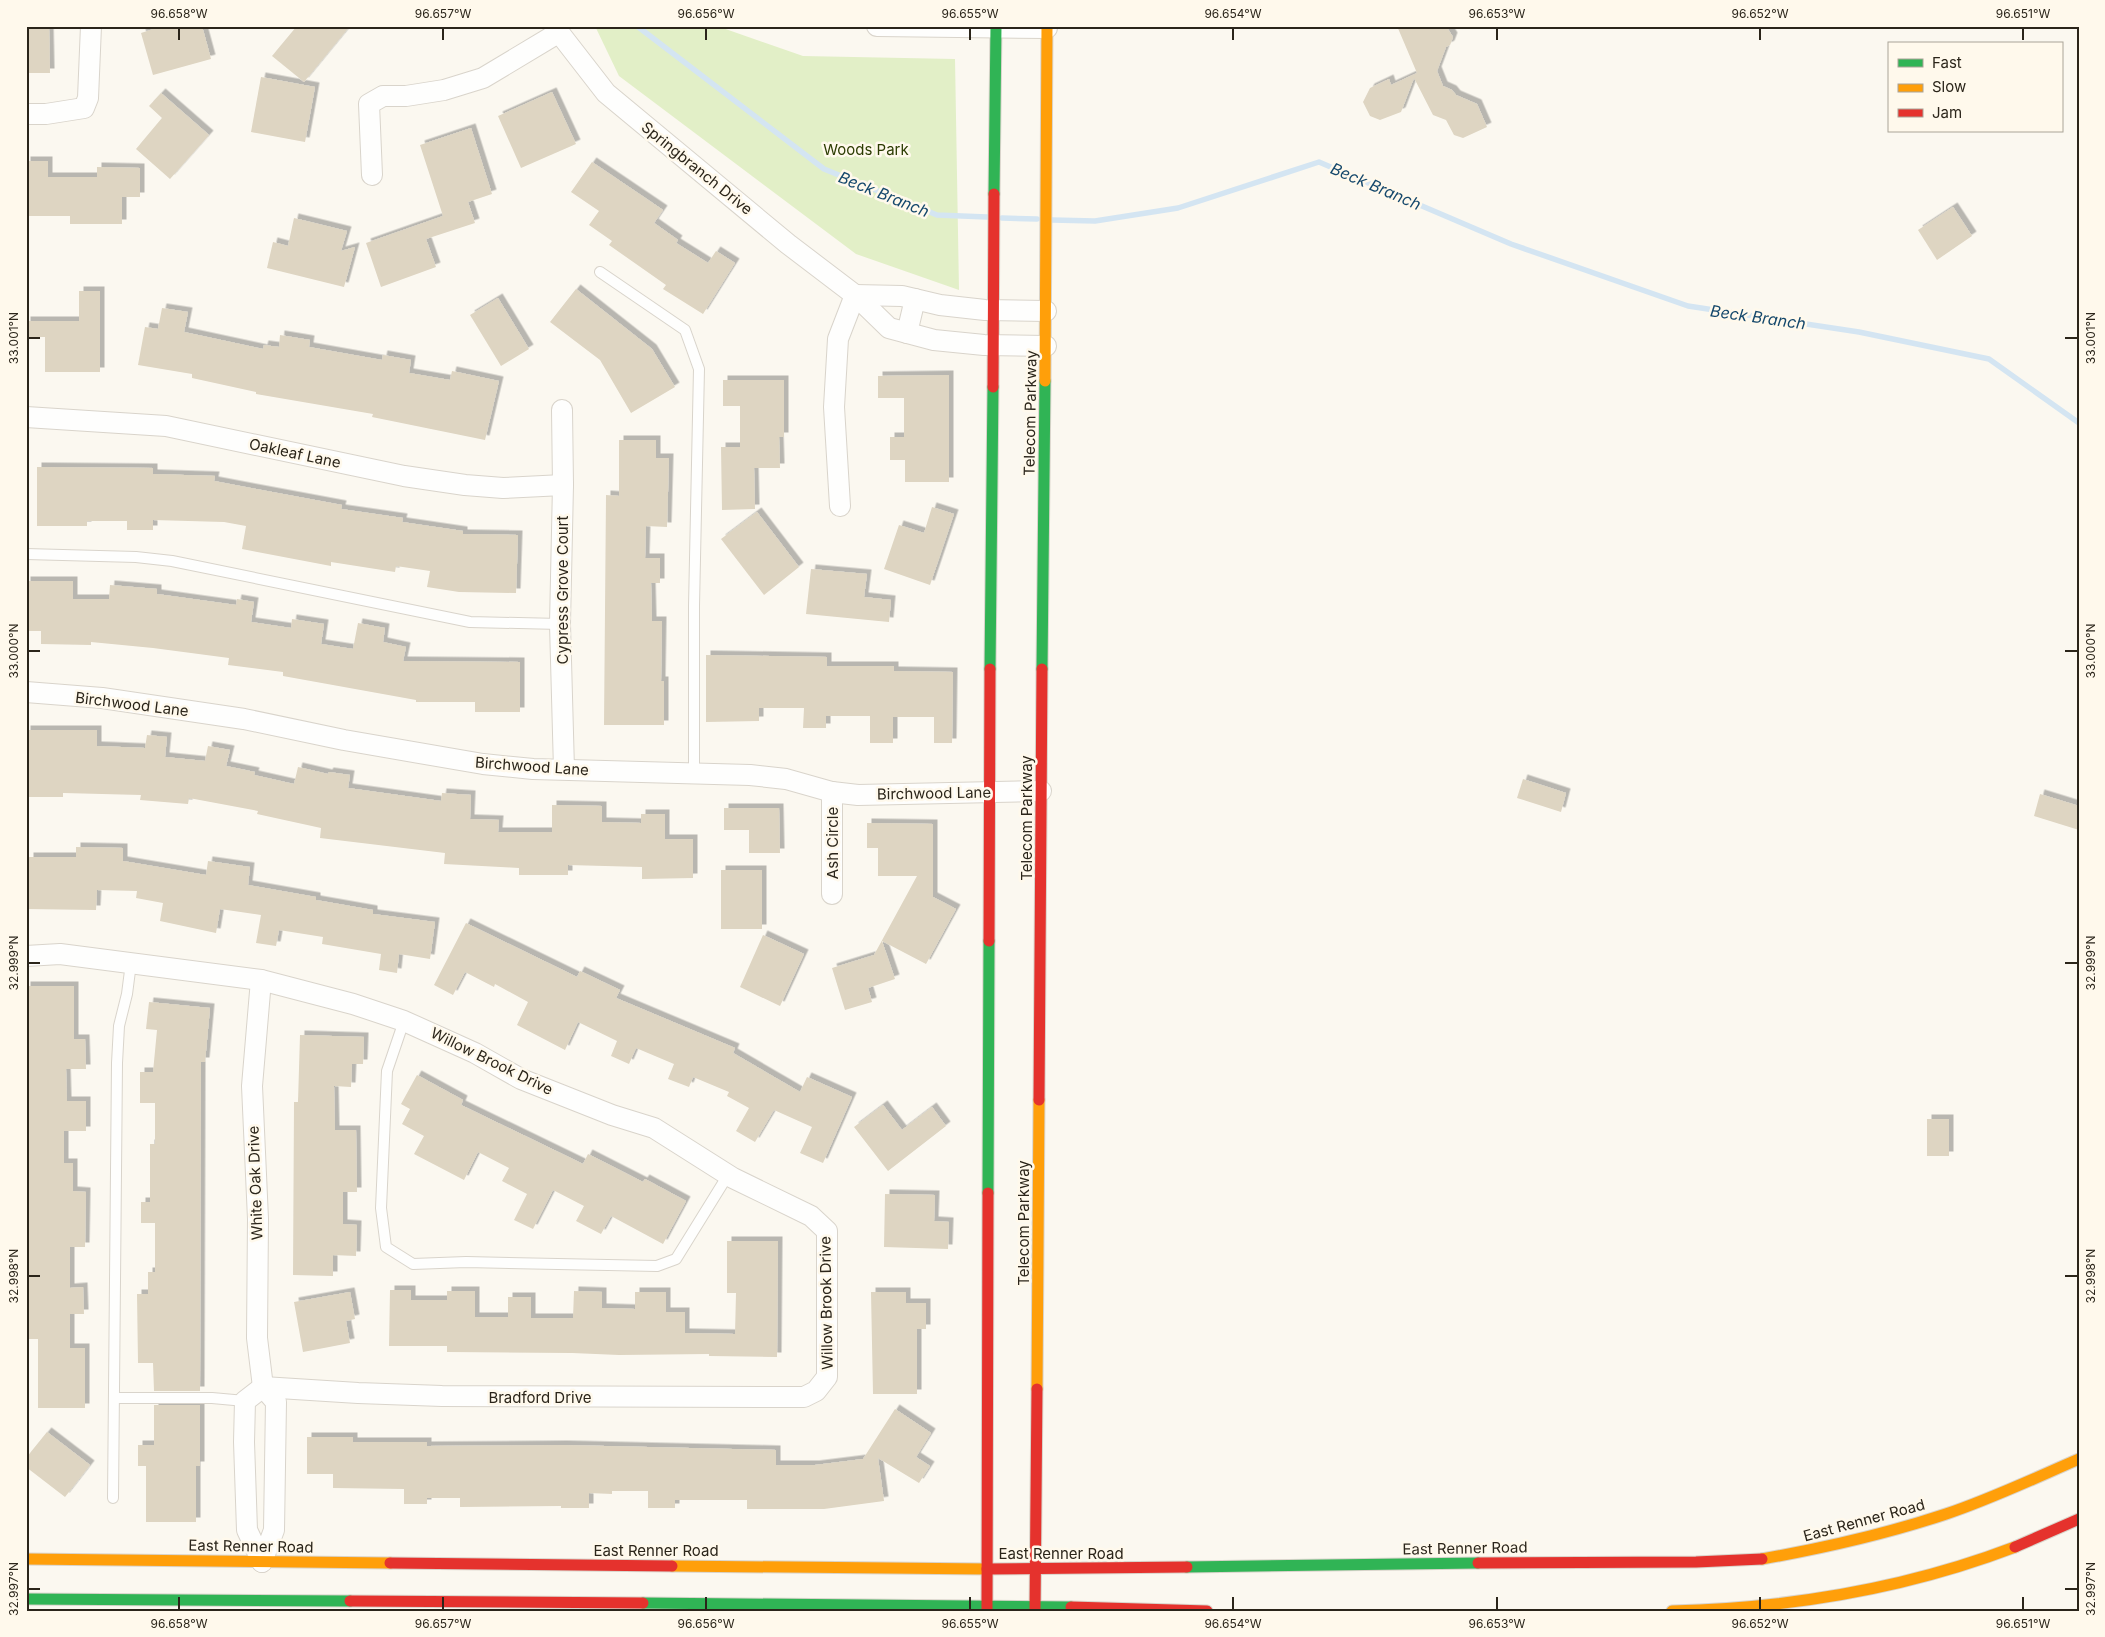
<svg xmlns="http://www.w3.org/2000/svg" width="2105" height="1637" font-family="Inter,sans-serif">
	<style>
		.green { fill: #e2efc7 }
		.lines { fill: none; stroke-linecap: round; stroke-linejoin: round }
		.stream { stroke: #d4e5f2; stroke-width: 5.5 }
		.building { fill: #ded5c2; filter: url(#shadow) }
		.lane-casing { stroke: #d9d4cb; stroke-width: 12 }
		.street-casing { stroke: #d9d4cb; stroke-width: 22 }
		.fast-casing { stroke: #d9d4cb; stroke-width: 13 }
		.slow-casing { stroke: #d9d4cb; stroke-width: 13 }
		.jam-casing { stroke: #d9d4cb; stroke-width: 13 }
		.lane { stroke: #fefefd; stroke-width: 10 }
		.street { stroke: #fefefd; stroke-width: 20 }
		.fast { stroke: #30b455; stroke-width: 11 }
		.slow { stroke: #ff9f0a; stroke-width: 11 }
		.jam { stroke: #e5322d; stroke-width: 11 }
		.ticks { fill: none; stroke: #2b251a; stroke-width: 2 }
		.labels { text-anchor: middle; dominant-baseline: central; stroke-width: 5; stroke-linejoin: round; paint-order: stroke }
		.park-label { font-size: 15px; fill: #2c3c02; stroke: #fff9ec }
		.street-label { font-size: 15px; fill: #2b251a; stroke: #fff9ec }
		.water-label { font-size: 16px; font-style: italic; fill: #15486c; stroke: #fff9ec }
		.neatline { fill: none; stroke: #2b251a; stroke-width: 2 }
		.ticks-label { font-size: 12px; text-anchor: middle; fill: #2b251a }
	</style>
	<defs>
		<filter id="shadow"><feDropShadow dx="4.5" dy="-4.5" stdDeviation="0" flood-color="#0004"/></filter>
	</defs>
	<rect width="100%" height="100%" fill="#fbf8f0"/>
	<polygon class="green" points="595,26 717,26 803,56 955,59 959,290 856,254 619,76"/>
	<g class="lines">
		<g class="stream">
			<polyline points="637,26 824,169 937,215 987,217"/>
			<polyline points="1002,218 1037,219"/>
			<polyline points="1052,220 1095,221 1178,208 1319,162 1511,244 1688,306 1859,332 1989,359 2079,423"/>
		</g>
	</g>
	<g class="building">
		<polygon points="26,26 49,26 50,73 26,73"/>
		<polygon points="163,26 202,26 211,59 153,75 141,33"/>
		<polygon points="297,26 350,26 304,82 272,56"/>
		<polygon points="1397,26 1446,26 1453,37 1450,45 1446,47 1437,71 1443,86 1452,90 1456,95 1477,104 1487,127 1463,138 1454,135 1446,120 1433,115 1414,78 1401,112 1380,120 1370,116 1363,102 1370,88 1389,79 1391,85 1417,73"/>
		<polygon points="261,77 315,87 305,142 251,132"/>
		<polygon points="552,92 576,144 521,168 498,116"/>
		<polygon points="161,93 209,135 170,179 136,149 162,118 149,106"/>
		<polygon points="471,128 492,194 468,202 475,223 426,239 436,267 381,287 366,243 443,216 420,145"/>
		<polygon points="26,161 48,161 48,177 97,177 97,167 140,168 140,197 122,197 122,224 70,224 70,216 26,216"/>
		<polygon points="592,162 663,210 654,223 678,240 676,243 708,263 716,251 735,263 703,314 663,289 666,285 609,245 612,241 589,225 599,211 571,192"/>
		<polygon points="1953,207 1972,236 1937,260 1918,230"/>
		<polygon points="294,218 347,231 341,251 355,247 344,287 267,268 273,242 288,246"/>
		<polygon points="576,289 652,349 675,387 631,413 600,360 550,322"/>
		<polygon points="79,291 100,291 100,372 45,372 45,337 26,337 26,321 79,321"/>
		<polygon points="498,298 529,349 501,366 470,315"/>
		<polygon points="162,308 188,312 184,332 263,349 264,345 279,347 280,335 310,340 309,347 382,360 383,355 411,360 409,373 450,380 452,371 499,381 485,440 372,417 373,414 256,394 256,392 192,378 192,374 138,365 145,327 158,329"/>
		<polygon points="949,375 949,482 905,482 905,460 890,460 890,437 904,437 904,398 878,398 878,376"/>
		<polygon points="723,380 784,380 784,437 779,437 780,468 754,468 755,509 722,510 721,447 740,447 740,406 723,406"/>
		<polygon points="619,440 656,440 656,458 669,458 667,527 646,526 645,558 660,558 660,583 651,583 652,621 662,621 661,681 664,681 664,725 604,725 606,495 619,496"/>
		<polygon points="37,467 153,468 153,474 215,476 214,481 342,505 341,509 403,518 402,522 463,531 463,534 518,535 516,593 459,592 427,587 430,571 396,566 395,572 331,562 331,566 242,549 246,526 224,522 153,520 153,530 127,530 127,521 87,521 87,526 37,526"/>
		<polygon points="932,507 954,514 930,585 884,569 899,525 924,533"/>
		<polygon points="757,512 799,567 764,595 721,539"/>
		<polygon points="811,569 867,574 864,597 891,600 889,622 806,614"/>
		<polygon points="26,581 73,581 73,599 109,599 110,585 157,589 157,594 236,605 237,599 254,602 251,622 291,628 292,619 324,624 321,644 353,649 358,623 385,628 383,642 406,647 403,661 520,662 520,712 475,712 475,702 416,702 416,700 283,676 283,672 228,665 229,658 153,648 91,642 91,645 41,644 41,631 26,631"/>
		<polygon points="706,655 827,657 827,666 894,666 894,671 953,672 952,743 934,743 934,717 893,717 893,743 870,743 870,716 826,716 826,728 803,728 804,708 759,708 759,721 706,722"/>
		<polygon points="26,730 97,730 97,746 145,748 147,735 167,737 165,757 205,761 208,746 230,750 226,766 255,772 254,775 294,784 298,767 328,774 329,772 350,775 348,788 441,801 442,793 471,795 470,819 499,820 498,832 552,832 552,805 602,806 602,822 641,823 641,814 665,814 665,839 693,839 693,878 642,879 642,867 568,865 568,875 519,875 519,868 444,864 445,853 320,838 321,828 257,814 258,811 189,798 188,804 140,800 141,795 63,793 63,797 26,797"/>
		<polygon points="1523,779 1566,793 1561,812 1517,798"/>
		<polygon points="2040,794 2079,806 2079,830 2034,816"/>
		<polygon points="724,808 779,808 780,853 749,853 749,830 724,830"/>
		<polygon points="867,823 933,824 933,897 956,909 926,964 882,941 895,979 868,988 872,1002 845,1010 832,968 874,955 917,876 878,876 878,848 867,848"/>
		<polygon points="76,847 123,848 123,861 206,875 208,861 250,867 248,885 316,897 316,900 373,910 373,914 435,922 430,959 399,954 397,973 379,970 381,954 322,944 323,937 279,930 276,946 256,943 261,915 220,909 216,933 160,921 163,903 136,898 137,891 97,890 96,910 26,909 26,881 29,881 29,857 76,857"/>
		<rect x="721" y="870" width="41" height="59"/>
		<polygon points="466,923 577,977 580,971 620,990 616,998 735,1048 733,1053 800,1092 807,1077 852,1097 823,1163 800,1153 812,1127 774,1110 755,1142 736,1131 749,1108 727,1096 729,1092 693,1077 689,1087 668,1079 674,1064 636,1048 629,1064 611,1056 617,1041 578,1022 565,1050 517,1025 528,1002 495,984 494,987 465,972 453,995 434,985"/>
		<polygon points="763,935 804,954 780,1006 740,987"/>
		<polygon points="26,986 74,986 74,1039 85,1039 86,1069 66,1069 67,1101 86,1101 86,1131 64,1131 64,1163 73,1163 73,1191 86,1192 85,1247 70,1247 70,1288 83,1287 84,1314 70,1314 70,1348 85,1348 85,1408 38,1408 38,1339 26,1339"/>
		<polygon points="149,1002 210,1008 205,1062 201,1062 200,1391 154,1391 153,1363 138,1363 137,1294 148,1294 148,1272 155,1272 155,1223 141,1223 141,1202 150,1202 150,1144 155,1144 155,1103 140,1103 140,1072 153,1072 157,1030 146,1029"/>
		<polygon points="300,1035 364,1037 363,1064 352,1064 351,1087 334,1086 335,1130 356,1130 357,1192 343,1192 343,1224 357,1225 356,1256 333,1255 333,1276 293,1275 294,1102 298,1102"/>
		<polygon points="417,1075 463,1100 461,1105 583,1164 588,1154 643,1182 645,1179 686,1201 663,1244 611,1216 601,1234 576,1221 584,1206 553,1190 533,1229 514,1220 527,1194 502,1181 509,1168 478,1152 464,1180 414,1154 424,1136 402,1124 410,1109 401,1104"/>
		<polygon points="883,1105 902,1130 932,1107 946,1126 888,1171 854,1127"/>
		<rect x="1927" y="1119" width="22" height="37"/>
		<polygon points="885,1194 935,1195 934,1221 949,1222 948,1249 884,1247"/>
		<polygon points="727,1241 778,1241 777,1357 709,1356 709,1354 619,1355 572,1353 447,1352 447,1346 389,1346 390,1290 411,1290 411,1300 447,1300 447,1291 475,1291 475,1317 508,1317 508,1297 531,1297 531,1318 573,1318 574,1291 602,1292 602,1308 635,1309 635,1292 666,1292 666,1312 685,1312 685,1333 735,1334 736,1293 727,1293"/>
		<polygon points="350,1292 355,1319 346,1321 350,1343 303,1352 294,1302"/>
		<polygon points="871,1292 906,1292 906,1303 926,1303 926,1329 917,1329 917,1394 873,1394"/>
		<polygon points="154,1405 200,1405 200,1466 196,1466 196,1522 146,1522 146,1466 138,1466 138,1445 154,1445"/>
		<polygon points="895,1409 931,1433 916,1457 930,1466 919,1483 878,1458 884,1501 824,1509 747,1509 747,1500 675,1500 675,1508 648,1508 648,1491 612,1491 612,1494 589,1493 589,1508 561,1508 561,1506 460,1507 460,1498 427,1498 427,1504 404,1504 404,1489 333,1488 333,1474 307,1474 307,1437 353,1437 353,1442 427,1442 427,1446 563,1445 776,1450 776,1465 815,1465 863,1459"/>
		<polygon points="47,1432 90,1465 65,1497 26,1467 26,1458"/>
	</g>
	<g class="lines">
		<g class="lane-casing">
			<g id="lane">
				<polyline points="600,272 685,330 699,369 694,606 694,773"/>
				<polyline points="26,554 136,557 172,561 470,622 560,624"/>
				<polyline points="404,1021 387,1071 381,1208 386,1247 413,1264 466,1262 657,1266 676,1259 728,1175"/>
				<polyline points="114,1398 212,1398 245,1401"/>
				<polyline points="113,1498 117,1063 119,1026 127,994 131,963"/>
			</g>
		</g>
		<g class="street-casing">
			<g id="street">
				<polyline points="554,26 606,93 788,244 855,295 889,328 934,340 984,345 1046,346"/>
				<polyline points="877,26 1047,28"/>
				<polyline points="26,114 46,114 84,108 88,98 91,26"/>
				<polyline points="372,175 369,104 383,96 406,96 444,90 483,78 558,33"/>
				<polyline points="855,295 902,296 940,305 985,310 1046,311"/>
				<polyline points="907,333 915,299"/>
				<polyline points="562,410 563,485 560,624 564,769"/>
				<polyline points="26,417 166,426 404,476 465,485 503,488 563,485"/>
				<polyline points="840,506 834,407 838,339 855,295"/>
				<polyline points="26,692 102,698 244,719 344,740 483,764 533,769 750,775 786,779 832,792 858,795 1041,791"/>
				<polyline points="832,792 832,894"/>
				<polyline points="26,956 60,954 261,980 353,1004 404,1021 475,1053 521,1079 612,1115 654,1128 733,1178 811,1216 827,1231 827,1377 816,1391 804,1397 442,1396 358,1393 263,1387"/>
				<polyline points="261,980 252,1086 258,1219 257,1338 263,1387 276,1402 274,1530 262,1562"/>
				<polyline points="262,1562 247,1530 244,1442 245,1401 263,1387"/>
			</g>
		</g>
		<g class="fast-casing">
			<g id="fast">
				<polyline points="994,194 996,26"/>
				<polyline points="990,669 993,387"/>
				<polyline points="1042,669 1045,381"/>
				<polyline points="988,1193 989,941"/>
				<polyline points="1187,1567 1478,1563"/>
				<polyline points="26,1599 350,1601"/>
				<polyline points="643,1603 1071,1607"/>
			</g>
		</g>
		<g class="slow-casing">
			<g id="slow">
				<polyline points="1045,381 1047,26"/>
				<polyline points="1037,1389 1039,1100"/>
				<polyline points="26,1559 390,1563"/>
				<path d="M1762,1559C1824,1548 1886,1534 1946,1514C1991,1499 2035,1478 2079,1459"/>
				<polyline points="672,1566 987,1569"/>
				<path d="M1672,1611C1789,1608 1905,1589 2015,1547"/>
			</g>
		</g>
		<g class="jam-casing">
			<g id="jam">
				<polyline points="993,387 994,194"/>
				<polyline points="989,941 990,669"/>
				<polyline points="1039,1100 1042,669"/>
				<polyline points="2015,1547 2079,1519"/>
				<polyline points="390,1563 672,1566"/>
				<polyline points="1478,1563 1696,1562 1762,1559"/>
				<polyline points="987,1569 1187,1567"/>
				<polyline points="350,1601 643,1603"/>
				<polyline points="1071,1607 1207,1611"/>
				<polyline points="987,1611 988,1193"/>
				<polyline points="1035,1611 1037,1389"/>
			</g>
		</g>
		<use href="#lane" class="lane"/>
		<use href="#street" class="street"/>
		<use href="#fast" class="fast"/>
		<use href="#slow" class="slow"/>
		<use href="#jam" class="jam"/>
	</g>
	<path class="ticks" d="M179,28V40M443,28V40M706,28V40M970,28V40M1233,28V40M1497,28V40M1760,28V40M2023,28V40M28,338H40M2065,338H2078M28,651H40M2065,651H2078M28,963H40M2065,963H2078M28,1276H40M2065,1276H2078M28,1589H40M2065,1589H2078M179,1597V1610M443,1597V1610M706,1597V1610M970,1597V1610M1233,1597V1610M1497,1597V1610M1760,1597V1610M2023,1597V1610"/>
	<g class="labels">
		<g class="park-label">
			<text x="866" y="149">Woods Park</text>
		</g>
		<g class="street-label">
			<text transform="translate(697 168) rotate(39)">Springbranch Drive</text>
			<text transform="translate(1030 413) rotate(-89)">Telecom Parkway</text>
			<text transform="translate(295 453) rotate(12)">Oakleaf Lane</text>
			<text transform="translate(562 590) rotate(-90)">Cypress Grove Court</text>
			<text transform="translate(132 704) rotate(7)">Birchwood Lane</text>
			<text transform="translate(532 766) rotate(4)">Birchwood Lane</text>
			<text transform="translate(934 793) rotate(-1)">Birchwood Lane</text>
			<text transform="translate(1026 818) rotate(-90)">Telecom Parkway</text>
			<text transform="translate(832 843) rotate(-90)">Ash Circle</text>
			<text transform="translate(492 1061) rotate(26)">Willow Brook Drive</text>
			<text transform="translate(255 1183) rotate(-92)">White Oak Drive</text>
			<text transform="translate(1023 1223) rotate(-90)">Telecom Parkway</text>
			<text transform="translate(826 1303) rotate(-91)">Willow Brook Drive</text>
			<text x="540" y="1397">Bradford Drive</text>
			<text transform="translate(1864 1520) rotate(-15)">East Renner Road</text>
			<text transform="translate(251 1546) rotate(1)">East Renner Road</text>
			<text transform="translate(1465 1548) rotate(-1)">East Renner Road</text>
			<text x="656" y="1550">East Renner Road</text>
			<text x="1061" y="1553">East Renner Road</text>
		</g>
		<g class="water-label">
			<text transform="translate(1376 186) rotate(23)">Beck Branch</text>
			<text transform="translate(884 194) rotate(22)">Beck Branch</text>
			<text transform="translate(1758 317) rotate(8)">Beck Branch</text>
		</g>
	</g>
	<rect width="2105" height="1637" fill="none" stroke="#fff9ec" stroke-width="55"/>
	<rect x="1888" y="42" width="175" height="90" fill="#fff9ec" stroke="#aaa498"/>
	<rect x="1898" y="59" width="25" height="8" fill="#30b455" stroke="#aaa498"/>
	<text x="1932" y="68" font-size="15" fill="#2b251a">Fast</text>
	<rect x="1898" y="84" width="25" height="8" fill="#ff9f0a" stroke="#aaa498"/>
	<text x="1932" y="92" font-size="15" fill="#2b251a">Slow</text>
	<rect x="1898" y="109" width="25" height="8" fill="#e5322d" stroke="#aaa498"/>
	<text x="1932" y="118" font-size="15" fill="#2b251a">Jam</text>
	<rect x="28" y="28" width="2050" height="1582" class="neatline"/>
	<g class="ticks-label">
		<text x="179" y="18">96.658°W</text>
		<text x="443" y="18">96.657°W</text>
		<text x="706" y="18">96.656°W</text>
		<text x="970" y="18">96.655°W</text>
		<text x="1233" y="18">96.654°W</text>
		<text x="1497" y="18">96.653°W</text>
		<text x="1760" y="18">96.652°W</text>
		<text x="2023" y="18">96.651°W</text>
		<text transform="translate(14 338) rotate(-90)" y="4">33.001°N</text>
		<text transform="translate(2091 338) rotate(-90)" y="4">33.001°N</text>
		<text transform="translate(14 651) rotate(-90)" y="4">33.000°N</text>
		<text transform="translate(2091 651) rotate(-90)" y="4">33.000°N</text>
		<text transform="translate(14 963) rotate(-90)" y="4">32.999°N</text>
		<text transform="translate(2091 963) rotate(-90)" y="4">32.999°N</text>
		<text transform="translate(14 1276) rotate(-90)" y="4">32.998°N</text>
		<text transform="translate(2091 1276) rotate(-90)" y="4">32.998°N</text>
		<text transform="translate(14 1589) rotate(-90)" y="4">32.997°N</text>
		<text transform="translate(2091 1589) rotate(-90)" y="4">32.997°N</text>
		<text x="179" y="1628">96.658°W</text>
		<text x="443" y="1628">96.657°W</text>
		<text x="706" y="1628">96.656°W</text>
		<text x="970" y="1628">96.655°W</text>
		<text x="1233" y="1628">96.654°W</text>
		<text x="1497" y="1628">96.653°W</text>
		<text x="1760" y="1628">96.652°W</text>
		<text x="2023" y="1628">96.651°W</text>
	</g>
</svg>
